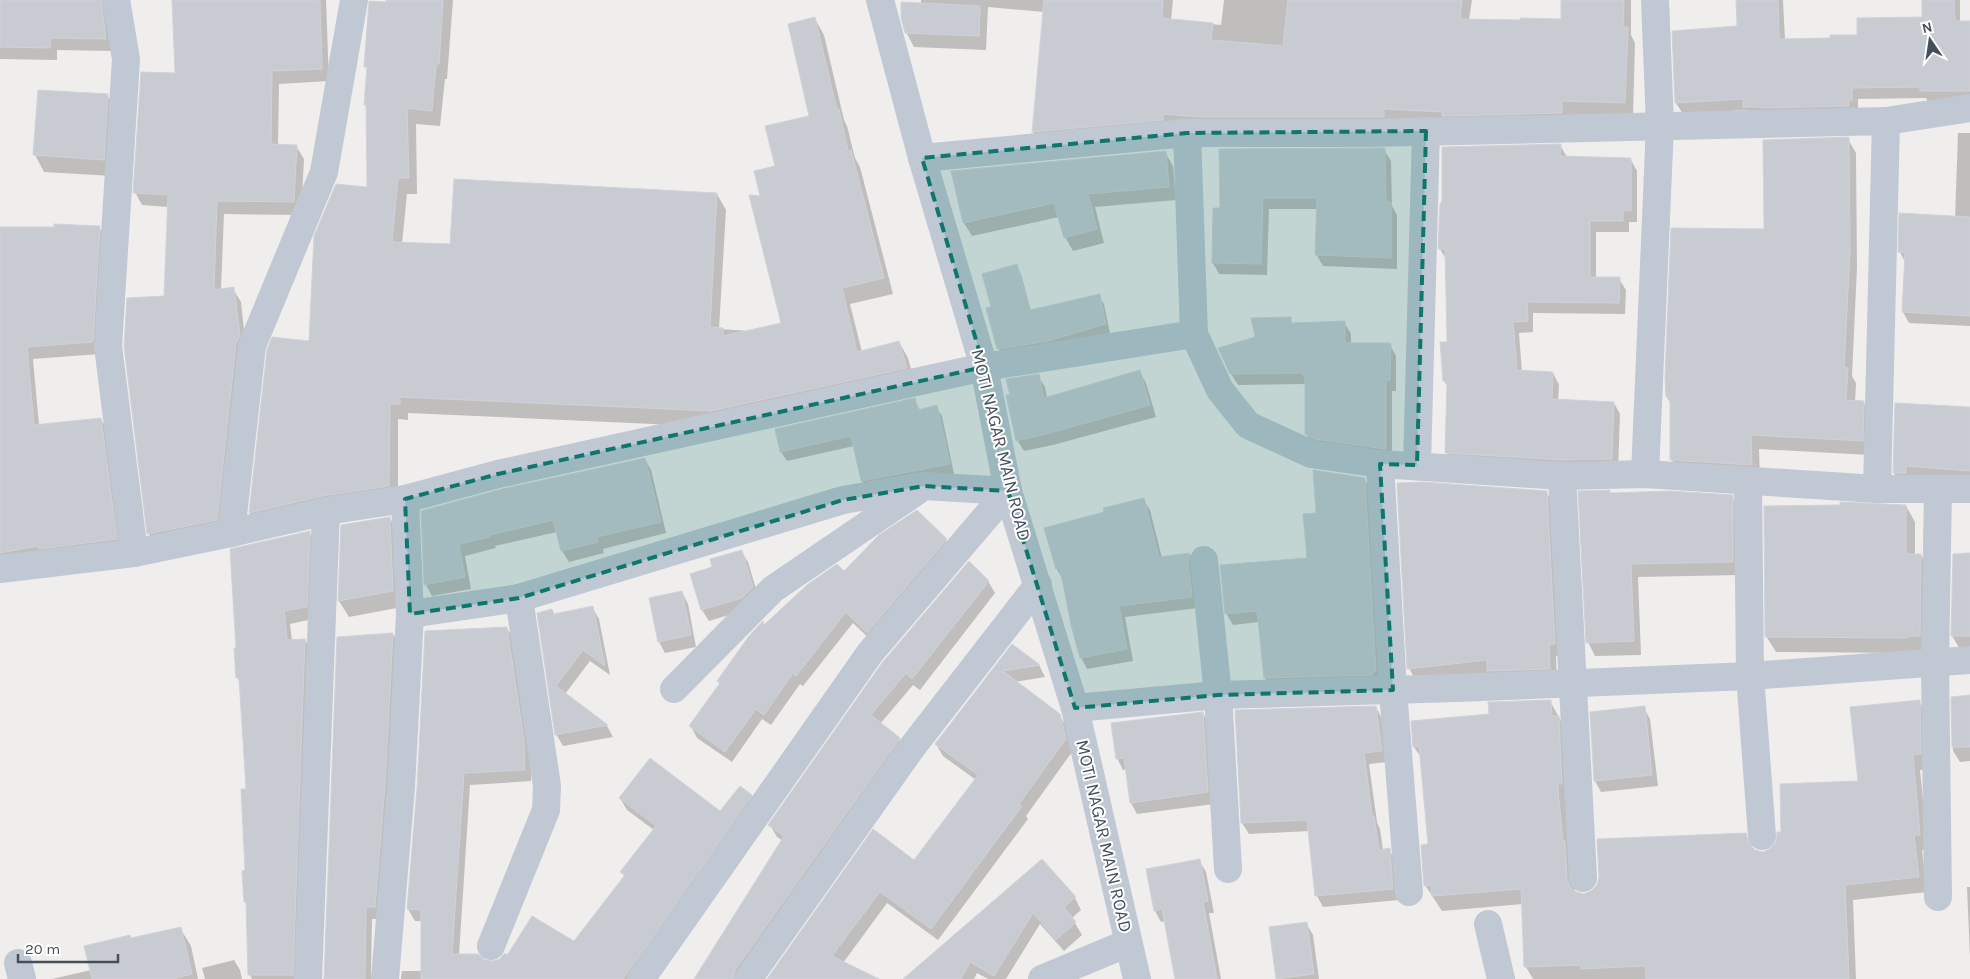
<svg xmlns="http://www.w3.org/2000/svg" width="1970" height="979" font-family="Karla,sans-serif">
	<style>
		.shadow { fill: #0003 }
		.building { fill: #c9cbd3; stroke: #d1d2d9 }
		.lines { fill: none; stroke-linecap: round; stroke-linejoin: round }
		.minor { stroke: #c0c8d3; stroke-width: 28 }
		.tertiary { stroke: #c0c8d3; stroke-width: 28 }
		.marked { fill: #0f766e; fill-opacity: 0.2; stroke: #0f766e; stroke-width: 4; stroke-dasharray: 10 6; stroke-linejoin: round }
		.labels { text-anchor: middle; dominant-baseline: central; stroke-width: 4; stroke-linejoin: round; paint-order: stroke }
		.street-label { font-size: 18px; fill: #454f5b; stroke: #fff }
	</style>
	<rect width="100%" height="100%" fill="#f0eded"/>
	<g class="shadow">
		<polygon points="0,0 113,0 112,51 57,50 57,60 0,59"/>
		<polygon points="173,0 326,0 329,81 279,84 278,146 296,146 304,159 301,215 224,214 221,290 233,289 241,302 246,349 224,533 156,547 149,534 125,345 165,297 168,207 142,205 135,192 176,75"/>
		<polygon points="388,0 453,0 447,79 445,79 440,126 416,124 417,194 407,194 402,244 451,245 717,194 726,210 719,329 751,331 782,324 762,197 776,167 811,117 815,19 824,35 844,120 847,126 855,158 860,167 893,294 850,304 862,352 899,342 908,358 915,384 720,427 408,413 408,420 398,419 398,501 259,528 250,513 310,342 368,188 367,108 365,104 368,71 366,66"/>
		<polygon points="921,0 1173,0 1171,20 1221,25 1224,0 1472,0 1469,20 1562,20 1562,0 1631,0 1631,35 1635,43 1633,117 1041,146 1033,132 1044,12 988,7 986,50 914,47 906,32 921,4"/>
		<polygon points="1737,0 1783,0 1785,40 1831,39 1858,36 1923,18 1923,0 1960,0 1960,22 1970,22 1970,102 1928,102 1926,98 1858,99 1858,111 1750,118 1746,110 1683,114 1676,103 1738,27"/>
		<polygon points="107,95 117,112 113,176 44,172 35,155"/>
		<polygon points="1958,133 1970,133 1970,326 1909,323 1903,312 1905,262 1900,252 1955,218"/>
		<polygon points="1848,139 1856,153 1857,267 1852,376 1856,383 1855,402 1863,402 1871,417 1870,455 1759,449 1760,479 1680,474 1672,460 1672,406 1667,397 1666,377 1765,230"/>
		<polygon points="1560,145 1567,157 1631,160 1637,171 1637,222 1629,222 1629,232 1596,232 1596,279 1619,279 1626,290 1625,314 1533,313 1533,332 1519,333 1522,372 1553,373 1559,385 1558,401 1614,403 1620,414 1618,470 1453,464 1446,452 1448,387 1444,381 1448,343 1447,261 1440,249"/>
		<polygon points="1384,150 1391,161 1392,206 1397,215 1397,269 1323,266 1316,254 1318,209 1269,209 1267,275 1219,274 1213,263 1221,209"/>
		<polygon points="1165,152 1173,166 1176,200 1095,207 1104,243 1073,251 1065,237 1059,217 972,236 964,223"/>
		<polygon points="99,227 106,239 99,354 33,359 39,425 101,419 108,431 123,551 0,567 0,228"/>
		<polygon points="1016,266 1021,274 1031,311 1099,296 1104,304 1110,333 1053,349 1003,357 999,349 992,308"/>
		<polygon points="1290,319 1293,324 1344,322 1351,334 1351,344 1390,345 1396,356 1396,391 1392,391 1392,460 1313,445 1306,434 1306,384 1238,385 1231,374 1257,338"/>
		<polygon points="1140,372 1146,383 1156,417 1053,445 1024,451 1017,440 1012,395 1038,376 1045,387 1047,398"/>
		<polygon points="914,400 920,410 936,407 942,416 954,474 867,490 862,481 854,446 787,461 781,452"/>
		<polygon points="1896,404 1970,409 1970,487 1904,490 1894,473"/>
		<polygon points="645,459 651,470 666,533 603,549 604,553 569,562 562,551 557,532 495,546 496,548 465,556 471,589 432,596 426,585 502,490"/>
		<polygon points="1364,479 1371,490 1382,683 1271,689 1265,678 1259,622 1233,625 1226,613 1308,559 1317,514"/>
		<polygon points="1546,492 1554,505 1562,656 1556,656 1557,681 1416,681 1409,668"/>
		<polygon points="1610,492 1611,494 1732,497 1740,510 1740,575 1638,577 1641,655 1595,656 1588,642"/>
		<polygon points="1143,499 1150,510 1162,558 1190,554 1196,565 1198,608 1125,617 1133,661 1087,669 1081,657 1063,580 1057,569 1046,529 1106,513"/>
		<polygon points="1906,506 1915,522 1915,555 1921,555 1930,571 1928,651 1916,653 1776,652 1766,636"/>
		<polygon points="390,518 399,535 402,607 349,617 339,601"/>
		<polygon points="309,532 316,545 313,619 290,624 292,641 305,640 312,652 299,979 252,979 250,975 248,906 245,902 248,790 240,683 237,677 237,649"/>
		<polygon points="946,540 952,551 874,643 853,623 803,686 800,684 771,725 762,719 732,762 697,738 691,726 720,685 718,682 764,626 844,573"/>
		<polygon points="741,551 748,562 759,599 749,609 709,621 702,610 714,568"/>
		<polygon points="1970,555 1970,649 1960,649 1952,636"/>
		<polygon points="988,581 995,593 920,690 913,685 880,724 899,739 906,751 744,979 696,979 783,841 777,837 770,825"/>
		<polygon points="682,592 688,604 696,647 665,653 659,642"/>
		<polygon points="592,607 599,619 610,675 590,661 565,694 607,726 613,737 563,746 556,734 554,615"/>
		<polygon points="507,628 514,640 531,753 531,781 470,785 459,955 493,963 574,942 625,878 622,872 654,830 627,810 620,798 720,812 751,795 757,807 637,979 401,979 402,971 422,971 423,921 415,921 408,909"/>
		<polygon points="393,634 400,646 382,919 372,919 371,973 375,979 325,979"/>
		<polygon points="1012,646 1039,665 1045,677 1015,682 1059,715 1067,727 1072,752 1026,816 1028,819 938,940 887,903 843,963 876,979 769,979 915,861 976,780 943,756 936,744"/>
		<polygon points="1970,697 1970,761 1960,762 1953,751 1952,698"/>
		<polygon points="1550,701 1567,732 1575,893 1583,895 1745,835 1754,850 1763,853 1771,850 1783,833 1859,782 1919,701 1928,717 1929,769 1920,770 1928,850 1922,850 1927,892 1853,900 1856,979 1533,979 1526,967 1523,904 1442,911 1425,885 1429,846 1422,759 1414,747 1412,722 1490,715"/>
		<polygon points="1376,707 1382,719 1388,762 1369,764 1377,822 1380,829 1383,850 1389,850 1396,861 1399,900 1323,907 1317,896 1310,831 1249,834 1242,823"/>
		<polygon points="1644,708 1650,719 1658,786 1601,792 1595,781"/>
		<polygon points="1203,713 1209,725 1214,804 1137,814 1131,803 1127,769 1123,770 1117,758"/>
		<polygon points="1199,860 1206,872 1214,913 1209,913 1221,979 1176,979 1166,921 1161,922 1155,911"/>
		<polygon points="1042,861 1075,898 1081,910 1072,918 1082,935 1064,951 1040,924 1006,979 988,979 977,973 974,979 909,979"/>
		<polygon points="1967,887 1970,887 1970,957"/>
		<polygon points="1306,923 1313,935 1319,979 1277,979 1271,928"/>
		<polygon points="180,928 191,946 198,979 52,979 91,970 131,939"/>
		<polygon points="234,960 240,970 242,979 205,979 202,968"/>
	</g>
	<g class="building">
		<polygon points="0,0 101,0 106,39 51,38 50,48 0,47"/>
		<polygon points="172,0 320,0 322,69 272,71 271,144 297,145 294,202 217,201 214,290 234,287 240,335 236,344 217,520 147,534 124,346 127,298 164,296 168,195 133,193 141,72 175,73"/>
		<polygon points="386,0 443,0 439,64 436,64 432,111 407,108 409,178 398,178 392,242 450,244 454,179 717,193 710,327 723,328 723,336 781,323 749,195 760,196 754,171 775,166 765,126 809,116 788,24 815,17 837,110 839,109 848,151 851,150 884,278 842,288 857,352 899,341 907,368 711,411 400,397 400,404 390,404 389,486 322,496 249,513 267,350 272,337 309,341 314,236 336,184 367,187 366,105 364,105 367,67 364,67 369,1 386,2"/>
		<polygon points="1044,0 1163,0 1162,18 1213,23 1211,40 1283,46 1288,0 1462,0 1460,19 1520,20 1520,18 1561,19 1561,0 1624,0 1623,27 1628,27 1625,103 1562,101 1562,113 1442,116 1442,112 1384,109 1384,117 1200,117 1163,114 1163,120 1032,132"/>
		<polygon points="1736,0 1778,0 1779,39 1830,38 1830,35 1857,35 1857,18 1922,17 1922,0 1954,0 1955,21 1970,21 1970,91 1920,91 1920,87 1852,88 1852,100 1849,100 1849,106 1762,108 1762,107 1743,107 1743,99 1675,103 1672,31 1737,26"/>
		<polygon points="901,2 980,6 979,36 905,33 901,17"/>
		<polygon points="38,90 108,94 104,160 33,155"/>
		<polygon points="1849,137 1850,251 1844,367 1848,368 1846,400 1864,401 1863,441 1751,435 1752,465 1670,460 1670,397 1666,397 1665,377 1671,228 1764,229 1763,140"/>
		<polygon points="1561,144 1560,156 1631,158 1631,211 1623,210 1623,221 1590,221 1590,277 1620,277 1619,303 1527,302 1528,321 1513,322 1517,370 1553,372 1552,399 1614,402 1612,459 1562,460 1445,453 1447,381 1443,381 1440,342 1447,342 1445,249 1438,249 1440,204 1442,201 1442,147"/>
		<polygon points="1385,148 1386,202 1391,202 1391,258 1315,255 1317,198 1263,198 1261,264 1212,263 1213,208 1220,208 1219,149"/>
		<polygon points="1166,151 1169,187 1088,194 1097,229 1064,238 1054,203 963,223 951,171"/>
		<polygon points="1899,213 1970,217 1970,316 1902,312 1905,253 1898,252"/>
		<polygon points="54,224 100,226 93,342 27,347 34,425 101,418 117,539 39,549 38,546 0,553 0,227 54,227"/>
		<polygon points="1017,264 1030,310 1100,294 1106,324 1048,341 997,349 986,308 991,307 982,274"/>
		<polygon points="1291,317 1291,323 1345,321 1345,343 1391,343 1390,380 1386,380 1386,449 1315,439 1305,434 1305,376 1303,376 1303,373 1230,374 1218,348 1255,337 1251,318"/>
		<polygon points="1140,370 1150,405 1046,434 1016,441 1006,395 1010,395 1006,379 1039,374 1044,398"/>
		<polygon points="915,398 918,410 937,405 950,464 861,481 851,436 780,452 775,429"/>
		<polygon points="1895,403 1970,407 1970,471 1906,466 1906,473 1893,473"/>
		<polygon points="645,458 661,522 597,537 598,542 561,551 553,520 490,535 490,537 459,544 465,577 424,585 421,511 502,489"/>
		<polygon points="1313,470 1365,478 1376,672 1372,672 1373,675 1264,678 1257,611 1225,614 1220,565 1307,558 1303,514 1316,513"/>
		<polygon points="1423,482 1547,491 1555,644 1549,644 1550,669 1487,671 1487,660 1407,669 1397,483"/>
		<polygon points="1610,490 1610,493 1670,491 1733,495 1733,562 1631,564 1634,641 1586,643 1578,491"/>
		<polygon points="1144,498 1159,557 1190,553 1188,562 1192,597 1119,606 1127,649 1080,658 1071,625 1060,568 1056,569 1044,528 1104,512 1103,508"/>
		<polygon points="1840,502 1906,505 1906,554 1921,554 1920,636 1908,636 1908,638 1765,637 1764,506 1840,505"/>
		<polygon points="917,510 947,539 867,633 846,612 796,676 793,673 764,715 756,709 725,752 689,726 720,683 717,681 749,636 763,621 764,625 807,585 837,564 844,571 879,535"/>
		<polygon points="390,517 393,591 338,601 341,525"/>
		<polygon points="310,531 307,607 284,611 287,640 305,639 293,975 248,975 246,902 244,902 242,871 245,870 241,789 246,789 239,678 236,678 234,648 236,648 230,549"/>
		<polygon points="742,550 753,587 742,598 701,610 690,574 712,567 710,559"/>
		<polygon points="1970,553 1970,636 1951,636 1953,554"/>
		<polygon points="969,561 989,581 912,679 906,673 871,715 900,738 735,970 733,979 694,979 784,836 768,825 882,663"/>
		<polygon points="682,591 691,635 658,642 649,598"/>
		<polygon points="593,606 605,666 583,650 556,686 608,725 555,735 537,613 552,609 554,614"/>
		<polygon points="507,627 524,740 525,770 464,773 452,954 478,954 485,960 493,961 500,959 504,954 508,954 532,916 574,941 625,875 620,872 656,826 619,798 650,758 720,811 740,786 752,795 623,979 421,979 421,910 407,909 417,788 425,631"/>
		<polygon points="393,633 385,786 375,907 366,907 365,979 324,979 337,637"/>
		<polygon points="1012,644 1040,665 1003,671 1060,714 1066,739 1019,804 1022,806 931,929 880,892 832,956 879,979 767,979 873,829 914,860 978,775 935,744"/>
		<polygon points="1970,695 1970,747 1952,747 1951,697"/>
		<polygon points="1551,700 1552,716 1559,716 1562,784 1558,784 1558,790 1563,841 1565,841 1567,879 1570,887 1576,892 1584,894 1591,891 1597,885 1599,877 1597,839 1746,833 1749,844 1755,850 1763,852 1770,849 1776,842 1777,832 1781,832 1780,784 1858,781 1850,707 1920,700 1921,754 1913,755 1920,835 1914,835 1919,877 1845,885 1849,979 1646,979 1645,966 1581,969 1580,965 1524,967 1521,889 1432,896 1431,885 1424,886 1421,845 1428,844 1419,746 1413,747 1411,721 1489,714 1488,702"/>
		<polygon points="1376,706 1382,751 1364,753 1372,816 1374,816 1379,850 1390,848 1393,889 1315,896 1307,820 1241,823 1235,710"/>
		<polygon points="1645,706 1652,775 1594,781 1590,712"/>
		<polygon points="1203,712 1208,792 1130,803 1124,758 1116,759 1111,723"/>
		<polygon points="1042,859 1076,897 1064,907 1076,922 1056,940 1033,913 994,976 970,962 961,979 903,979"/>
		<polygon points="1200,859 1208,901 1203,902 1217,979 1175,979 1162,909 1154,911 1146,869"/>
		<polygon points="1307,922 1314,974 1276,979 1269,927"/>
		<polygon points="181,927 192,974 172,979 92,979 84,946 130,935 131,938"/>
	</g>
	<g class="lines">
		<g class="minor">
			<polyline points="116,0 126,59 108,346 134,553"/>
			<polyline points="354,0 324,172 252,346 231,533 326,511 405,499 498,474 984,367 1194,334 1220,390 1248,425 1311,454 1380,464 1562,476 1645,474 1877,489 1970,489"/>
			<polyline points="1886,121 1970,108"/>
			<polyline points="1187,133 1194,334"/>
			<polyline points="922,158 1187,133 1370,133 1886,121 1877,489"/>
			<polyline points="1380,464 1393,690 1409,892"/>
			<polyline points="1417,465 1426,131"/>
			<polyline points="1645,474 1660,125 1655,0"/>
			<polyline points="1562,476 1583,878"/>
			<polyline points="1748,481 1750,676 1762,836"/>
			<polyline points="1938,489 1935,663 1938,897"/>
			<polyline points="1204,560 1218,695 1228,869"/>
			<polyline points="0,569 134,553 231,533"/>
			<polyline points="519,598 843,500 924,486 1008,491"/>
			<polyline points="410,614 519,598 547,786 546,810 491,946"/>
			<polyline points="674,689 773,589 917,491"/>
			<polyline points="1075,708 1218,695 1457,688 1750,676 1970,660"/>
			<polyline points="1488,924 1501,979"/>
			<polyline points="18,963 22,979"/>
			<polyline points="308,979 326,511"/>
			<polyline points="385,979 401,787 410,614 405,499"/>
			<polyline points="641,979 870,653 1008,491"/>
			<polyline points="748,979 910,750 1038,585"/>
			<polyline points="1042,979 1128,943"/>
		</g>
		<polyline class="tertiary" points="880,0 922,158 984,367 1008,491 1075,708 1137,979"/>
	</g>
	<path class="marked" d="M1426,131L1417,465L1380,464L1393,690L1218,695L1075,708L1008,491L924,486L843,500L519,598L410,614L405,499L498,474L984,367L922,158L1187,133Z"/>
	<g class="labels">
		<g class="street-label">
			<text transform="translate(1001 445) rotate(76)">MOTI NAGAR MAIN ROAD</text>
			<text transform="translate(1104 836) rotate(77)">MOTI NAGAR MAIN ROAD</text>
		</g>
	</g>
	<g transform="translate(1930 40) rotate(347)" stroke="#ffffff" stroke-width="4" paint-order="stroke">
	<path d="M0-4L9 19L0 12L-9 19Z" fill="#454f5b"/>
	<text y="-8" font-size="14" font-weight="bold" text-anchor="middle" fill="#454f5b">N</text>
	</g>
	<path d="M18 954v8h100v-8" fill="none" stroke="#454f5b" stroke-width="2.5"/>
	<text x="25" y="954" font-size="15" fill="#454f5b" stroke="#ffffff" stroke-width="4" paint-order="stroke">20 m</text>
</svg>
